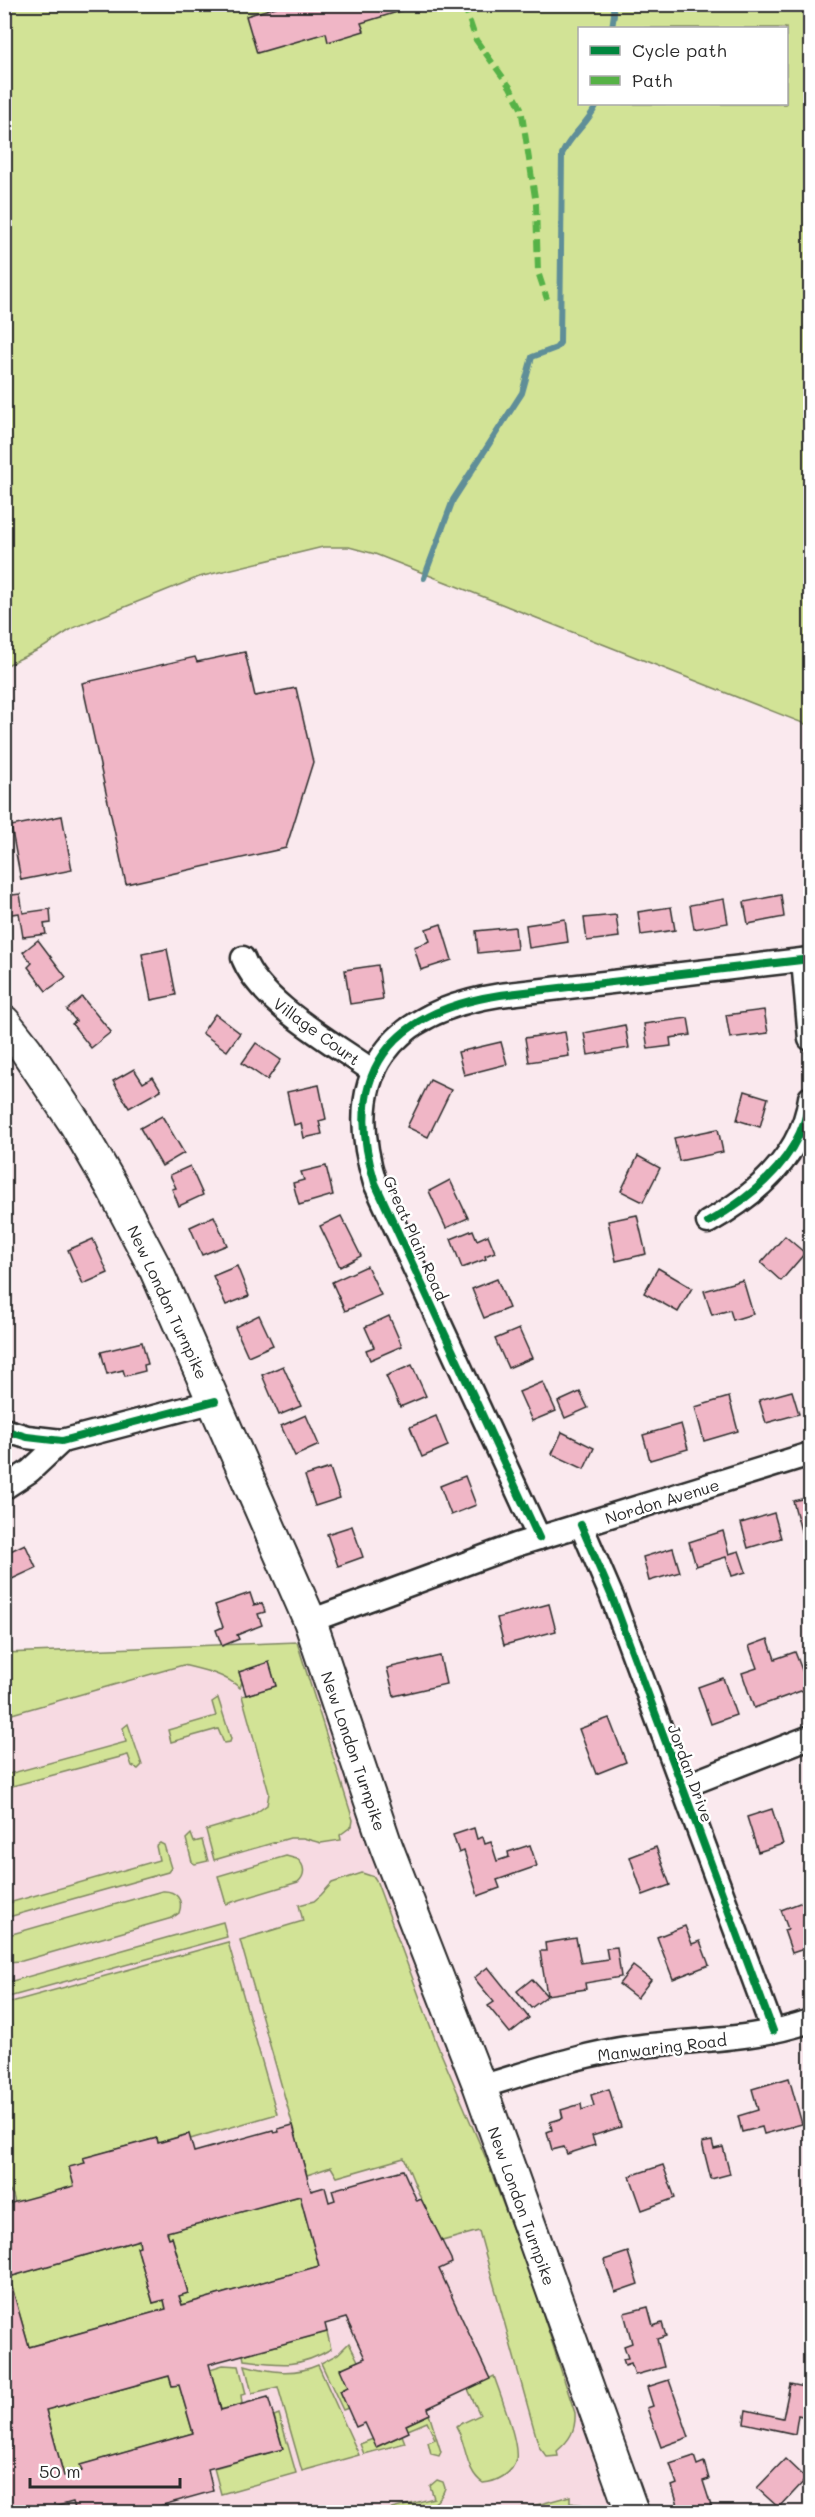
<svg xmlns="http://www.w3.org/2000/svg" width="815" height="2517" font-family="Mali,sans-serif">
	<style>
		.built { fill: #f7dae2 }
		.green { fill: #d2e396; stroke: #7e8760; stroke-width: 1.5; fill-rule: evenodd }
		.lines { fill: none; stroke-linecap: round; stroke-linejoin: round }
		.stream { stroke: #5f8e98; stroke-width: 6 }
		.building { fill: #f0b6c6; stroke: #2b2b2b; stroke-width: 1.5; fill-rule: evenodd }
		.street-casing { stroke: #2b2b2b; stroke-width: 27 }
		.secondary-casing { stroke: #2b2b2b; stroke-width: 36 }
		.street { stroke: #fff; stroke-width: 22 }
		.secondary { stroke: #fff; stroke-width: 32 }
		.quiet { stroke: #56b246; stroke-width: 6; stroke-dasharray: 12 6; stroke-linecap: butt }
		.cycleway-casing { stroke: #fff; stroke-width: 11 }
		.cycleway { stroke: #00873e; stroke-width: 8 }
		.labels { text-anchor: middle; dominant-baseline: central; stroke-width: 5; stroke-linejoin: round; paint-order: stroke }
		.street-label { font-size: 16px; fill: #2b2b2b; stroke: #fff }
	</style>
	<rect width="100%" height="100%" fill="#fae9ee"/>
	<filter id="ink" filterUnits="userSpaceOnUse"><feTurbulence type="fractalNoise" baseFrequency=".0167" numOctaves="2"/><feDisplacementMap in="SourceGraphic" scale="12" xChannelSelector="R" yChannelSelector="G"/><feConvolveMatrix kernelMatrix="1 2 1 2 8 2 1 2 1" color-interpolation-filters="sRGB"/></filter>
	<g filter="url(#ink)">
		<polygon class="built" points="297,1642 551,2322 582,2425 616,2512 5,2512 4,1654"/>
		<g class="green">
			<path d="M5,5H810V726L375,554L349,547H323L199,577L73,628L44,647L5,666ZM580,28H786V104H580Z"/>
			<path d="M297,1642L353,1820L352,1826L340,1835L341,1840L321,1843L303,1838H290L214,1860L206,1830L250,1817L267,1805L269,1793L242,1696L276,1686L269,1663L239,1672L242,1682L240,1688C224,1674 204,1670 183,1665L5,1716L4,1653Z"/>
			<polygon points="218,1698 231,1739 230,1742 224,1743 218,1729 171,1742 168,1730 216,1716 212,1702"/>
			<polygon points="128,1724 142,1765 138,1769 132,1766 128,1755 5,1788 5,1775 126,1742 123,1728"/>
			<polygon points="191,1834 194,1842 202,1840 208,1861 195,1864 192,1862 186,1839"/>
			<polygon points="160,1843 164,1845 171,1868 168,1872 5,1918 5,1904 159,1860 156,1846"/>
			<path d="M286,1856L297,1859C305,1865 306,1875 298,1882L226,1904L218,1876Z"/>
			<path d="M362,1873L374,1877L376,1880L437,2044L485,2156L532,2281L575,2413C576,2430 570,2440 557,2451L558,2456L547,2457L539,2447L479,2231L442,2241L421,2199L404,2158L337,2177L331,2167L307,2175L240,1940L303,1921L299,1905L314,1901L321,1895L332,1883Z"/>
			<path d="M162,1891C176,1890 184,1900 179,1913L172,1918L22,1961L5,1962V1936Z"/>
			<polygon points="223,1922 227,1937 5,1998 5,1983"/>
			<polygon points="228,1942 277,2114 190,2139 188,2134 158,2143 157,2138 84,2158 85,2163 74,2186 15,2203 13,2195 5,2186 4,2004"/>
			<polygon points="300,2196 319,2266 182,2305 179,2296 188,2293 172,2237 169,2238 167,2232"/>
			<polygon points="139,2240 140,2246 137,2247 153,2303 164,2300 166,2309 29,2347 9,2277"/>
			<path d="M327,2332L331,2349C299,2368 281,2365 244,2360L243,2355Z"/>
			<polygon points="349,2343 358,2361 348,2387 340,2391 348,2408 343,2410 321,2363 338,2354"/>
			<polygon points="223,2365 239,2366 246,2394 241,2395 242,2404 221,2410 210,2369"/>
			<path d="M245,2365C269,2372 294,2376 318,2365L359,2455L302,2471L278,2387L252,2393Z"/>
			<polygon points="169,2376 172,2386 179,2385 193,2433 81,2465 82,2471 64,2476 46,2410"/>
			<path d="M494,2376C500,2394 519,2442 516,2459C513,2474 496,2482 483,2483C465,2471 467,2445 456,2426L480,2415L468,2389Z"/>
			<polygon points="279,2414 296,2473 221,2494 214,2468 283,2449 274,2416"/>
			<polygon points="429,2414 441,2452 439,2456 431,2454 428,2442 435,2439 427,2422 408,2430 406,2425"/>
			<polygon points="402,2435 405,2443 364,2454 360,2444 373,2439 377,2447"/>
			<path d="M437,2480L443,2482L445,2488C436,2515 403,2513 380,2512L434,2498L430,2486Z"/>
			<polygon points="570,2496 570,2503 593,2506 603,2512 511,2512"/>
		</g>
		<g class="lines">
			<g class="stream">
				<polyline points="612,4 614,14 612,28"/>
				<path d="M424,578L453,500L522,393L532,357L556,348L560,343L562,154C571,134 588,124 597,104"/>
			</g>
		</g>
		<g class="building">
			<polygon points="286,4 402,4 404,10 361,23 364,31 328,42 326,33 257,53 246,16"/>
			<polygon points="245,652 255,696 296,688 313,762 286,848 126,884 82,683 195,657 197,662"/>
			<polygon points="62,816 72,870 21,880 11,826"/>
			<polygon points="810,891 810,917 808,917 804,892"/>
			<polygon points="20,894 23,913 50,909 51,923 44,924 46,934 23,937 19,913 5,915 7,928 4,928 4,896"/>
			<polygon points="781,895 784,917 748,924 744,902"/>
			<polygon points="724,899 728,923 694,929 690,905"/>
			<polygon points="671,907 675,930 641,935 638,912"/>
			<polygon points="616,915 619,937 587,941 584,918"/>
			<polygon points="565,919 568,942 529,948 526,925"/>
			<polygon points="441,924 452,960 421,970 414,947 430,941 426,929"/>
			<polygon points="515,927 517,949 478,953 476,931"/>
			<polygon points="38,940 66,977 46,991 28,967 32,963 23,952"/>
			<polygon points="167,949 176,995 151,1000 142,954"/>
			<polygon points="378,965 383,999 350,1004 345,970"/>
			<polygon points="82,997 111,1032 91,1048 72,1024 76,1021 67,1010"/>
			<polygon points="764,1010 768,1033 730,1038 726,1015"/>
			<polygon points="215,1014 240,1033 227,1051 202,1033"/>
			<polygon points="688,1018 691,1035 670,1038 671,1046 648,1049 644,1024"/>
			<polygon points="625,1025 629,1048 588,1055 584,1033"/>
			<polygon points="565,1032 569,1056 529,1062 525,1038"/>
			<polygon points="501,1042 507,1064 464,1075 458,1052"/>
			<polygon points="256,1043 281,1060 267,1080 242,1063"/>
			<polygon points="134,1069 143,1083 153,1077 161,1090 129,1108 113,1081"/>
			<polygon points="430,1080 451,1090 428,1137 407,1127"/>
			<polygon points="319,1085 326,1119 319,1121 322,1134 304,1138 301,1123 294,1125 287,1092"/>
			<polygon points="745,1091 768,1098 760,1127 737,1120"/>
			<polygon points="162,1116 184,1153 162,1166 140,1128"/>
			<polygon points="718,1129 723,1152 679,1161 674,1138"/>
			<polygon points="638,1156 660,1168 643,1202 621,1191"/>
			<polygon points="190,1166 203,1195 179,1206 172,1189 176,1188 170,1175"/>
			<polygon points="326,1166 333,1195 299,1205 293,1183 304,1180 301,1172"/>
			<polygon points="450,1180 468,1218 446,1228 429,1191"/>
			<polygon points="637,1215 646,1254 616,1261 608,1221"/>
			<polygon points="214,1216 227,1245 202,1255 190,1227"/>
			<polygon points="341,1216 361,1256 340,1267 320,1226"/>
			<polygon points="473,1230 477,1240 488,1235 495,1252 485,1256 486,1259 462,1268 451,1239"/>
			<polygon points="785,1236 805,1253 781,1281 761,1263"/>
			<polygon points="93,1239 108,1273 83,1284 68,1250"/>
			<polygon points="237,1266 249,1296 226,1305 213,1276"/>
			<polygon points="367,1266 381,1295 345,1311 332,1282"/>
			<polygon points="658,1268 692,1288 678,1312 644,1293"/>
			<polygon points="497,1279 509,1308 484,1318 472,1289"/>
			<polygon points="743,1280 753,1314 733,1320 730,1310 712,1315 704,1291"/>
			<polygon points="259,1315 273,1345 248,1356 235,1327"/>
			<polygon points="389,1316 402,1346 370,1360 366,1350 374,1347 365,1327"/>
			<polygon points="519,1329 532,1358 508,1368 495,1339"/>
			<polygon points="142,1342 148,1364 144,1365 145,1371 125,1376 123,1370 107,1374 101,1352"/>
			<polygon points="412,1365 426,1396 400,1407 386,1376"/>
			<polygon points="283,1366 301,1406 279,1415 262,1375"/>
			<polygon points="810,1368 810,1400 804,1370"/>
			<polygon points="543,1382 556,1411 532,1421 519,1392"/>
			<polygon points="792,1391 799,1414 766,1423 759,1400"/>
			<polygon points="580,1392 588,1408 565,1418 558,1402"/>
			<polygon points="729,1397 738,1431 704,1441 695,1407"/>
			<polygon points="306,1415 319,1445 295,1456 281,1426"/>
			<polygon points="436,1416 448,1446 422,1457 410,1427"/>
			<polygon points="681,1424 688,1449 650,1460 643,1435"/>
			<polygon points="562,1432 594,1448 584,1469 552,1454"/>
			<polygon points="330,1468 340,1498 315,1506 305,1476"/>
			<polygon points="465,1476 476,1505 451,1515 440,1486"/>
			<polygon points="810,1497 810,1540 804,1542 793,1501"/>
			<polygon points="774,1513 781,1538 748,1548 741,1523"/>
			<polygon points="352,1526 363,1557 338,1566 327,1534"/>
			<polygon points="723,1531 729,1554 739,1551 746,1572 732,1576 726,1557 696,1566 689,1542"/>
			<polygon points="25,1544 36,1568 10,1580 4,1567 4,1554"/>
			<polygon points="673,1548 680,1572 649,1581 643,1557"/>
			<polygon points="250,1593 254,1605 262,1603 265,1612 258,1614 262,1625 237,1635 239,1639 222,1646 216,1630 223,1627 215,1605"/>
			<polygon points="549,1604 556,1631 504,1645 497,1618"/>
			<polygon points="768,1639 775,1659 795,1652 809,1688 754,1708 742,1673 757,1668 749,1646"/>
			<polygon points="440,1656 446,1684 394,1696 387,1668"/>
			<polygon points="269,1662 276,1686 246,1695 239,1672"/>
			<polygon points="723,1678 736,1715 711,1724 698,1687"/>
			<polygon points="609,1718 626,1762 596,1774 579,1729"/>
			<polygon points="772,1809 783,1844 758,1852 747,1817"/>
			<polygon points="474,1828 477,1839 483,1837 485,1844 491,1842 497,1861 509,1857 508,1852 530,1845 537,1866 497,1880 500,1888 478,1896 464,1851 459,1853 453,1835"/>
			<polygon points="656,1847 670,1885 643,1895 630,1857"/>
			<polygon points="810,1899 810,1947 792,1953 784,1930 788,1929 781,1910"/>
			<polygon points="685,1926 692,1944 700,1941 709,1965 673,1979 657,1937"/>
			<polygon points="576,1938 581,1963 608,1959 606,1948 617,1947 621,1977 585,1983 586,1989 547,1995 540,1951 546,1951 545,1943"/>
			<polygon points="633,1966 651,1980 637,1998 619,1984"/>
			<polygon points="488,1967 529,2018 510,2033 488,2006 494,2002 474,1978"/>
			<polygon points="532,1979 547,1996 531,2008 517,1991"/>
			<polygon points="789,2078 802,2124 764,2134 762,2127 742,2132 738,2116 758,2110 752,2089"/>
			<polygon points="609,2089 621,2127 592,2136 595,2145 567,2154 564,2147 552,2150 547,2132 552,2130 550,2122 563,2118 561,2110 581,2104 582,2110 594,2106 591,2095"/>
			<path d="M293,2125L311,2191L325,2187L329,2202L335,2200L332,2190L403,2170L417,2201L421,2199L451,2259L452,2263L439,2269L490,2379L428,2408L430,2414L406,2425L409,2432L376,2447L365,2423L356,2427L340,2391L348,2387L340,2369L365,2358L346,2318L325,2324L327,2332L209,2364L221,2410L268,2397L283,2449L208,2469L213,2491L138,2512H76L73,2502L36,2512H16L14,2509L4,2512V2205L74,2186L69,2167L85,2163L83,2158L157,2138L158,2143L189,2134L194,2152L273,2130L274,2133L279,2132L278,2129ZM300,2196L319,2266L182,2305L179,2296L188,2293L172,2237L169,2238L167,2232ZM139,2240L140,2246L137,2247L153,2303L164,2300L166,2309L29,2347L9,2277ZM169,2376L172,2386L179,2385L193,2433L80,2465L82,2471L64,2476L46,2410Z"/>
			<polygon points="712,2141 714,2149 723,2147 730,2174 711,2179 702,2143"/>
			<polygon points="663,2165 675,2198 642,2210 630,2176"/>
			<polygon points="628,2252 638,2284 615,2292 604,2260"/>
			<polygon points="648,2307 653,2326 662,2323 666,2336 657,2339 664,2367 635,2375 631,2363 625,2365 623,2359 628,2358 624,2346 632,2343 624,2313"/>
			<polygon points="669,2380 689,2437 661,2447 647,2408 653,2406 647,2387"/>
			<polygon points="790,2384 810,2388 810,2418 798,2415 795,2434 744,2423 746,2410 783,2418"/>
			<polygon points="694,2456 697,2465 704,2462 709,2479 703,2481 713,2512 680,2512 672,2486 677,2484 670,2464"/>
			<polygon points="785,2459 806,2479 779,2508 757,2488"/>
		</g>
		<g class="lines">
			<g class="street-casing">
				<g id="street">
					<path d="M243,958C261,1004 334,1043 374,1072"/>
					<polyline points="803,960 810,1039"/>
					<path d="M708,1222C756,1195 802,1156 810,1098"/>
					<polyline points="4,1430 27,1437 62,1441 215,1401"/>
					<polyline points="4,1488 30,1471 62,1441"/>
					<polyline points="581,1525 612,1597 773,2031"/>
					<path d="M539,1538L375,1183C341,1073 390,1012 500,995L810,959"/>
					<polyline points="310,1621 516,1545 810,1454"/>
					<polyline points="682,1787 810,1737"/>
					<path d="M480,2087C531,2072 581,2054 634,2047C693,2039 753,2041 810,2021"/>
				</g>
			</g>
			<g class="secondary-casing">
				<polyline id="secondary" points="4,1022 26,1050 75,1123 114,1190 156,1270 310,1621 386,1846 480,2087 632,2512"/>
			</g>
			<use href="#street" class="street"/>
			<use href="#secondary" class="secondary"/>
			<polyline class="quiet" points="464,4 476,40 510,87 521,108 536,204 538,272 547,299"/>
			<g class="cycleway-casing">
				<g id="cycleway">
					<path d="M708,1222C756,1195 802,1156 810,1098"/>
					<polyline points="4,1430 27,1437 62,1441 215,1401"/>
					<polyline points="581,1525 612,1597 773,2031"/>
					<path d="M539,1538L375,1183C341,1073 390,1012 500,995L810,959"/>
				</g>
			</g>
			<use href="#cycleway" class="cycleway"/>
		</g>
	</g>
	<g class="labels">
		<g class="street-label">
			<text transform="translate(317 1031) rotate(36)">Village Court</text>
			<text transform="translate(416 1238) rotate(66)">Great Plain Road</text>
			<text transform="translate(168 1302) rotate(65)">New London Turnpike</text>
			<text transform="translate(662 1501) rotate(-17)">Nordon Avenue</text>
			<text transform="translate(354 1751) rotate(71)">New London Turnpike</text>
			<text transform="translate(691 1773) rotate(70)">Jordan Drive</text>
			<text transform="translate(662 2047) rotate(-7)">Manwaring Road</text>
			<text transform="translate(522 2206) rotate(70)">New London Turnpike</text>
		</g>
	</g>
	<rect width="815" height="2517" fill="none" stroke="#fff" stroke-width="24"/>
	<rect x="12" y="12" width="791" height="2493" fill="none" stroke="#2b2b2b" stroke-width="2" filter="url(#ink)"/>
	<rect x="578" y="27" width="210" height="78" fill="#ffffff" stroke="#aaaaaa" stroke-width="1.5"/>
	<rect x="590" y="46" width="30" height="9" fill="#00873e" stroke="#aaaaaa" stroke-width="1.5"/>
	<text x="632" y="57" font-size="18" fill="#2b2b2b">Cycle path</text>
	<rect x="590" y="76" width="30" height="9" fill="#56b246" stroke="#aaaaaa" stroke-width="1.5"/>
	<text x="632" y="87" font-size="18" fill="#2b2b2b">Path</text>
	<path d="M30 2478v9h150v-9" fill="none" stroke="#2b2b2b" stroke-width="3"/>
	<text x="39" y="2478" font-size="18" fill="#2b2b2b" stroke="#ffffff" stroke-width="4.5" paint-order="stroke">50 m</text>
</svg>
